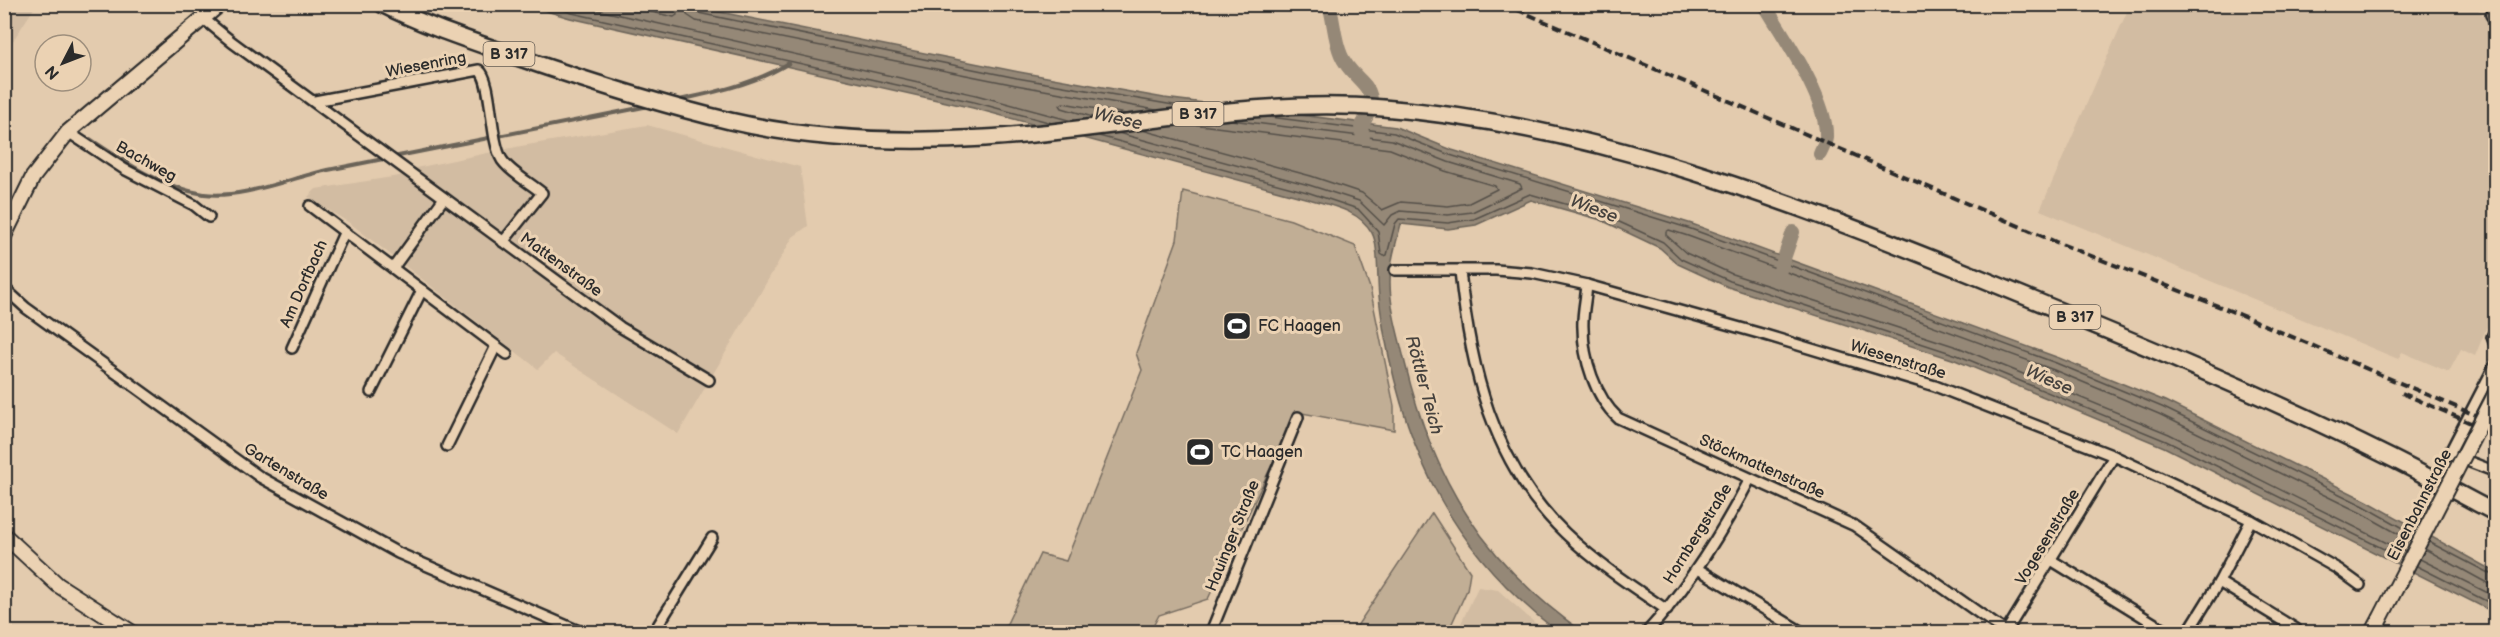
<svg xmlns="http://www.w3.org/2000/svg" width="2500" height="637" font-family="'Balsamiq Sans',sans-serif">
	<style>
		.built { fill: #d2bca2 }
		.green { fill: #c1ae95; stroke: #766c60; stroke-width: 1.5 }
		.water { fill: #958877; stroke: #6b6359; stroke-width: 1.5 }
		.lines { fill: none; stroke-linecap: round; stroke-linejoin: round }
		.shore { stroke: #555049; stroke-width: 1.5 }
		.stream { stroke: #6b6359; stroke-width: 4 }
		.canal { stroke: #958877; stroke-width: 14 }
		.street-casing { stroke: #2b2b2b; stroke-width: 14 }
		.secondary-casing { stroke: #2b2b2b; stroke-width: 18 }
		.primary-casing { stroke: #2b2b2b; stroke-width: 20 }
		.street { stroke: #ebd2b3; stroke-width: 9 }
		.secondary { stroke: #ebd2b3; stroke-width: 14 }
		.primary { stroke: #ebd2b3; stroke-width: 15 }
		.rail { stroke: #2b2b2b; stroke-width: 4; stroke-dasharray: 9 4.5; stroke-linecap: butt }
		.secondary-bridge-casing { stroke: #2b2b2b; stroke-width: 18; stroke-linecap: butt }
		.secondary-bridge { stroke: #ebd2b3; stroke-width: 14 }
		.labels { text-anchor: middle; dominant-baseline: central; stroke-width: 6; stroke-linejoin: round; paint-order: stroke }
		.shield { fill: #ebd2b3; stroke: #655d54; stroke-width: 1.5 }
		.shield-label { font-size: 15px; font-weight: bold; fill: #2b2b2b }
		.street-label { font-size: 16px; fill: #2b2b2b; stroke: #ebd2b3 }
		.poi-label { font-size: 16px; fill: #2b2b2b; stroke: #ebd2b3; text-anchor: start }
		.water-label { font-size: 18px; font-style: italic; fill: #46423e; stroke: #ebd2b3 }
	</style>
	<rect width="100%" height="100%" fill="#e3cbae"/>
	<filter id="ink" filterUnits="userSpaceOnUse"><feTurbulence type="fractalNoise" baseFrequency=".0167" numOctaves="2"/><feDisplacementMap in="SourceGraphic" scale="12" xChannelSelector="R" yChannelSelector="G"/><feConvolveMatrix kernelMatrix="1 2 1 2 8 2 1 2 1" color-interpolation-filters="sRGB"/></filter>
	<g filter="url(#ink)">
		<g class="built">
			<polygon points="5,4 36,5 5,53 4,5"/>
			<polygon points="2130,5 2473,5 2494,25 2495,307 2475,356 2461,349 2449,372 2402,352 2398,359 2040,210"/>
			<polygon points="647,125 800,167 808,226 793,237 678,434 554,353 538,369 351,224 308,197 316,189 399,176 416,168 521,146"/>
			<polygon points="1478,587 1498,590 1545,632 1457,632"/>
		</g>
		<g class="green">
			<polygon points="1183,191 1291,220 1355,246 1370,288 1394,406 1394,430 1297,412 1208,599 1159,615 1150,632 1003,632 1040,554 1066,561 1142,370 1136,353 1177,240"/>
			<polygon points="1432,513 1470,572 1467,590 1448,632 1353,632"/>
		</g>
		<path class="water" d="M526,5H685L1019,72L1164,98L1396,127L1452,150L1692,224L2059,358L2165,401L2367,501L2495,572V613L2164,447L1955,360L1728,287L1678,264L1660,248L1601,220L1531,200L1476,225L1448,229L1401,224C1396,243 1390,262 1390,282C1390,309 1399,337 1405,363C1433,480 1484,563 1583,632H1558C1454,552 1408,460 1384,332C1382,320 1380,308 1379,296C1377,281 1379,245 1372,233C1359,209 1329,205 1305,198L973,108L570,18Z"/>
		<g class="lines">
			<g class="shore">
				<polyline points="546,4 572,13 974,102 1052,123"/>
				<polyline points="571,4 976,95 1072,121"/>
				<polyline points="616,4 674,17 677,15 676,4"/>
				<polyline points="685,4 687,15 696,21 1016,85 1156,110"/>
				<polyline points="692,4 693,10 698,13 1017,78 1185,107"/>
				<polyline points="1270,117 1394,133 1450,155 1691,229 2056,363 2162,407 2364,506 2414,534"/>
				<polyline points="1096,118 1062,108 1060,105 1063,103 1126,114"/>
				<polyline points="1142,130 1311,176 1362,193 1382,210 1401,202 1448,206 1469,203 1497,189 1495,186 1445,171 1390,149 1192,124"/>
				<polyline points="1118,133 1309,185 1359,201 1384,225 1392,215 1400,211 1448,215 1472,212 1522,188 1520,184 1448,162 1392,140 1231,120"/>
				<polyline points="1099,136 1307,192 1358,209 1378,231 1381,254 1384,256 1387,255 1395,224 1399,219 1448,223 1474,219 1530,194 1604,215 1663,242 1681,259 1730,281 1957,355 2166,441 2402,558"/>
				<polyline points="2429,542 2496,577"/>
				<polyline points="2425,549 2487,583 2496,584"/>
				<polyline points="2405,552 2169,434 1960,348 1732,274 1686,253 1666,235 1666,232 1669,230 1688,236 2054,370 2159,414 2361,513 2411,541"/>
				<polyline points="2420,559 2496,597"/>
				<polyline points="2417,566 2496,606"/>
			</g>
			<g class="stream">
				<path d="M674,101C712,93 755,84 789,63"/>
				<path d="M90,139C125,162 162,188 204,194C242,199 290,178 328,170C435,148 542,128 649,106"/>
			</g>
			<g class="canal">
				<path d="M1329,4C1334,21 1334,39 1341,55C1353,85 1388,84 1361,127L1363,138"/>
				<path d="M1764,4C1783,36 1828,100 1826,137C1826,143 1822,149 1820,154"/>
				<polyline points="1779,273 1793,232"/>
			</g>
			<g class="street-casing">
				<g id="street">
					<polyline points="2491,15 2496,21"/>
					<polyline points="204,19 232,42 620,327 709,380"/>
					<path d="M315,101L479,70C493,81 489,138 502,160C510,172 530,183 542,193L503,242"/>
					<polyline points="68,132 124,169 194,205 209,217"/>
					<polyline points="310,206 507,354"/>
					<polyline points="393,268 444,198"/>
					<polyline points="1395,270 1496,270 1532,273 1587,285 1762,334 1935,386 2114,456 2251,520 2338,569 2360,585"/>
					<path d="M1460,271C1470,367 1492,463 1565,533C1595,562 1631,586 1667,610"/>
					<path d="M1587,285C1586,299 1582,314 1583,328C1583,358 1595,397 1618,418L1855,526L2006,632L2114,456"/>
					<polyline points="4,288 26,308 260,477 398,553 581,632"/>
					<polyline points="2496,329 2492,337 2496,347"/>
					<polyline points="292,348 344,233"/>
					<polyline points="2496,363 2449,454 2496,472"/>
					<polyline points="371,392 422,290"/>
					<polyline points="447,446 496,346"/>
					<polyline points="2051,560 2168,632"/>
					<polyline points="1698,569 1802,632"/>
					<polyline points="2219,582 2296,629"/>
					<polyline points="654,632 712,538"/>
					<polyline points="1211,632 1298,417"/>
					<path d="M1647,632C1689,586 1721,534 1750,479"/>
					<polyline points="2188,632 2219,582 2251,520"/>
				</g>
			</g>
			<g class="secondary-casing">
				<g id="secondary">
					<polyline points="4,236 33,177 68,132 220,4"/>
					<polyline points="4,535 58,585 131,632"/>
					<polyline points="2373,632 2380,619"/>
				</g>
			</g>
			<g class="primary-casing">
				<path id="primary" d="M382,4C425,26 472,41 517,57C587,81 658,104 730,121C812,140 901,143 985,138C1118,130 1249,97 1383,108C1590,124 1789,201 1980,278C2117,334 2254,390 2387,456C2424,474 2459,494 2496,513"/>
			</g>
			<use href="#street" class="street"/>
			<use href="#secondary" class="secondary"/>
			<use href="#primary" class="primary"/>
			<g class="rail">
				<polyline points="1504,4 2056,242 2241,315 2496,424"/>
				<polyline points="2402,393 2496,434"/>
			</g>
			<g class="secondary-bridge-casing">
				<polyline id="secondary-bridge" points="2380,619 2496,393"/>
			</g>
			<use href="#secondary-bridge" class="secondary-bridge"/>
		</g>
	</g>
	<defs>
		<g id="stadium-square" transform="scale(1.5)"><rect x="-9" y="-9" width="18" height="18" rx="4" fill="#2b2b2b" stroke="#ebd2b3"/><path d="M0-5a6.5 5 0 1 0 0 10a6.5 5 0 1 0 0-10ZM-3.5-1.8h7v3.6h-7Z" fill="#fff"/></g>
	</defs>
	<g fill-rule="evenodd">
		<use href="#stadium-square" x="1237" y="326"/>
		<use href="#stadium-square" x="1200" y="452"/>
	</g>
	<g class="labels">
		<g class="shield">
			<rect x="483.5" y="42" width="51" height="24" rx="4.5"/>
			<rect x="1172.5" y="102" width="51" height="24" rx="4.5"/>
			<rect x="2049.5" y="305" width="51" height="24" rx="4.5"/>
		</g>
		<g class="shield-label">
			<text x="509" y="54">B 317</text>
			<text x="1198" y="114">B 317</text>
			<text x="2075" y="317">B 317</text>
		</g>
		<g class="street-label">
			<text transform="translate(426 65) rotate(-11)">Wiesenring</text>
			<text transform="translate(146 162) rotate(29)">Bachweg</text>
			<text transform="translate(561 265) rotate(36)">Mattenstraße</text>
			<text transform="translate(304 284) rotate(-66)">Am Dorfbach</text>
			<text transform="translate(1898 360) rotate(17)">Wiesenstraße</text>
			<text transform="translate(1762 467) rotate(24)">Stöckmattenstraße</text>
			<text transform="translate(286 472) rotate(31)">Gartenstraße</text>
			<text transform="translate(2420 505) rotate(-63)">Eisenbahnstraße</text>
			<text transform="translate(1698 534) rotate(-58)">Hornbergstraße</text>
			<text transform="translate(1233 536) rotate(-68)">Hauinger Straße</text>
			<text transform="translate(2048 537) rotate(-59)">Vogesenstraße</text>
		</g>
		<g class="poi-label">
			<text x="1258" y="326">FC Haagen</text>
			<text x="1221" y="452">TC Haagen</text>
		</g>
		<g class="water-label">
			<text transform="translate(1118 119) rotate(13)">Wiese</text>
			<text transform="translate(1594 209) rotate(21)">Wiese</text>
			<text transform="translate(2049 380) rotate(24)">Wiese</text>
			<text transform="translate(1424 385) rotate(75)">Röttler Teich</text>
		</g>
	</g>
	<rect width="2500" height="637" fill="none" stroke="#ebd2b3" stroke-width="24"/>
	<rect x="12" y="12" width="2476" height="613" fill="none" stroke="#2b2b2b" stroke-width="2" filter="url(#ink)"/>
	<g transform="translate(63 63) rotate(228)"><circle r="28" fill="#ebd2b3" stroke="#9e8f7d" stroke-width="1.5"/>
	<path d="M0-4.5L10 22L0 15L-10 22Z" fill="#2b2b2b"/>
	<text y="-9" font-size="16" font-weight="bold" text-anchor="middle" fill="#2b2b2b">N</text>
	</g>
</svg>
